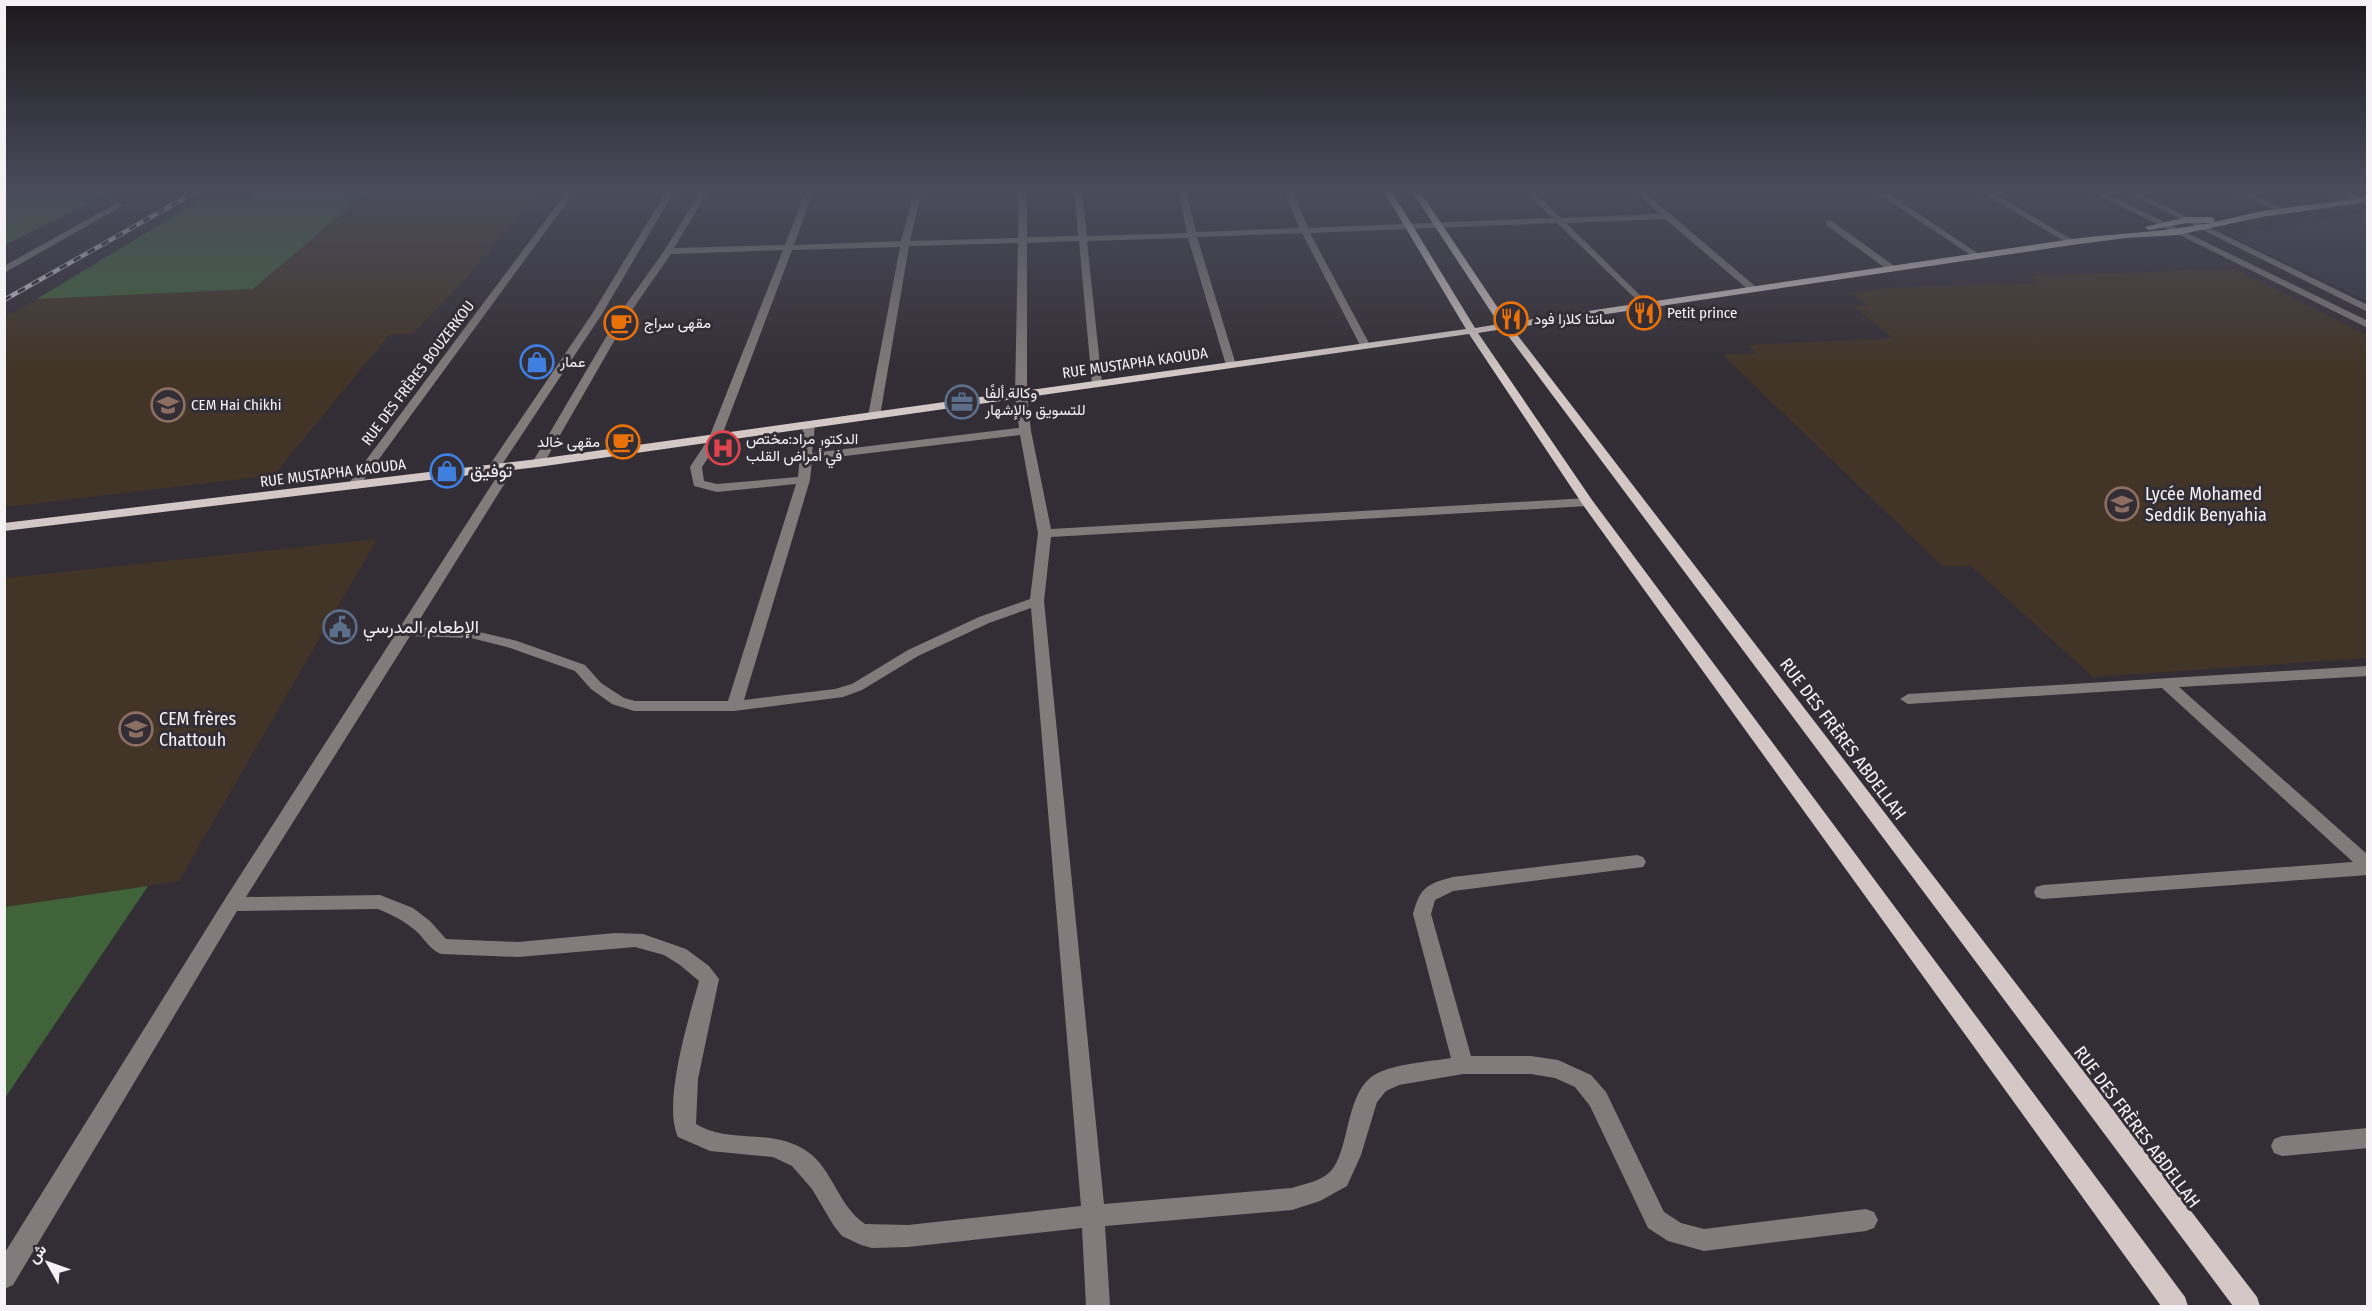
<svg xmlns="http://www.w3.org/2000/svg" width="2372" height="1311" font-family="'Fira Sans Condensed',Vazirmatn,sans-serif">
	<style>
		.commercial { fill: #383546 }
		.education { fill: #423527 }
		.green { fill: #416339 }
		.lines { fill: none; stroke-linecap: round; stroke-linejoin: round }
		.minor { fill: #817c7b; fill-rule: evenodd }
		.major { fill: #d3c8c5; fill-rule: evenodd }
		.rail-casing { stroke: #d3d0d4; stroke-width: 4.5 }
		.rail { stroke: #332e35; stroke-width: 3; stroke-dasharray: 8; stroke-linecap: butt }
		.labels { text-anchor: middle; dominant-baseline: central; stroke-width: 6; stroke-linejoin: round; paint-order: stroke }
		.far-poi-label { font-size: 15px; fill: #f5f2f6; stroke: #332e35; text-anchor: start }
		.far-street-label { font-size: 15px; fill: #f5f2f6; stroke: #332e35 }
		.poi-label { font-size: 18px; fill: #f5f2f6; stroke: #332e35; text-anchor: start }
		.street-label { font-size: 18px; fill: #f5f2f6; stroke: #332e35 }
	</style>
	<rect width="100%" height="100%" fill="#332e35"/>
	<polygon class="commercial" points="2367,212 2367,301 2239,240 2242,232"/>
	<g class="education">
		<polygon points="456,190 542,190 463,282 413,334 389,335 274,475 5,507 4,318 37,299 253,289 366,193"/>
		<polygon points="2235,269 2367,335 2367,658 2093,677 1971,566 1942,566 1723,355 1755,353 1748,345 1893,338 1854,307 1868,305 1850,293 1887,288 2040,283 2029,276"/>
		<polygon points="377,539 179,881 5,907 5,578"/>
	</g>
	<g class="green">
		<polygon points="5,190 116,190 5,245"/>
		<polygon points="366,193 253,289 37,299 200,200"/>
		<polygon points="148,886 5,1098 5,907"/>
	</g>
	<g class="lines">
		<g class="minor">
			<polygon points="249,190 271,194 420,190 416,192 271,198 250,196"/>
			<polygon points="568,190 576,190 357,489 349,489 349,483"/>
			<polygon points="667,190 675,190 602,314 497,472 489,472 487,469 592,314"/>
			<path d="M701,190H709L674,248L785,245L806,190H814L794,245L901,241L914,190H922L910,241L1018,238L1019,190H1027V237L1078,236L1074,190H1082L1087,236L1187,233L1178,190H1186L1196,232L1299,228L1284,190H1292L1308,228L1552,218L1524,190H1533L1561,218L1660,214L1633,190H1642L1756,287V291H1750L1665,219L1566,223L1648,303V307L1645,308L1557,223L1310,233L1370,345L1365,348L1360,345L1302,233L1197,237L1236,365L1231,368L1226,365L1188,238L1087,241L1102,384L1097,387L1092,384L1079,241L1027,243V395L1031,431L1051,529L1587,498L1593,502L1587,506L1051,537L1044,601L1104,1204L1292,1188C1304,1184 1321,1181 1330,1172C1349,1153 1345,1099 1370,1078C1387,1064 1428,1062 1451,1058L1413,914C1420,888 1426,884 1453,877L1637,855L1643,857L1646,862L1643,867L1453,891L1435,900L1431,914L1471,1056H1531L1558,1060L1591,1075L1606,1092L1664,1212L1681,1223L1704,1229L1866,1209L1874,1212L1878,1220L1874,1228L1866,1231L1704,1251L1668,1241L1648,1228L1590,1106L1575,1087L1555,1078L1531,1074H1463L1399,1085L1386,1091L1377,1102L1361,1155L1347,1186L1320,1201L1292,1210L1105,1226L1110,1306H1086L1082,1228L908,1247L872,1248L861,1245L842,1236L834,1226L812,1189L792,1166L773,1157L710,1151L678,1137C662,1103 689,1018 699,981L680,965L664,955L635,947L518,957L441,954C430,950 425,939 416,931C405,921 392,915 378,909L237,911L13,1285L4,1289V1254L225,899L505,464H513L515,467L415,627L471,630L517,641L585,665L601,683L624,698L635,701H728L796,484L717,492L694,486L690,467L709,438L783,250L671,254L632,310L544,463L538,467L532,463L622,310L664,251ZM1018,243L1015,395L1019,428L812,453L815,425L809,422L803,425L798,477L717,484L704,481L702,467L721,438L792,250L900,247L868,416L874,419L880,416L909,246ZM1020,435L1038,533L1030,599L979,617L908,650L852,684L835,689L744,700L810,480L812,460ZM1031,608L1081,1206L908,1225L865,1224C839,1207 833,1170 808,1152C774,1127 730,1145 696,1124L698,1079L719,979L709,966L686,949L643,934L615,933L518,942L446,939L430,921L413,908L380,895L246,897L410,636L471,638L507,647L575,671L591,689L612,704L634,711H734L843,697L862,690L918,656L989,623Z"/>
			<polygon points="1873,190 1883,190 1982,256 1975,258"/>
			<polygon points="1978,190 1988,190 2076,242 2069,244"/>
			<polygon points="2088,190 2099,190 2368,321 2368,328"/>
			<polygon points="2122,190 2132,190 2368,305 2368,312"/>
			<polygon points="2231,190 2242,190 2288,211 2281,213"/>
			<polygon points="2329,190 2341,190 2363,200 2356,202"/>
			<polygon points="117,203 124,205 4,273 4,266"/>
			<polygon points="1826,221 1832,221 1894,266 1894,270 1888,270 1826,225"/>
			<polygon points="2368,666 2368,676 2179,687 2368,855 2368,875 2043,899 2036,897 2034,892 2036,887 2043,885 2353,862 2162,688 1908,704 1900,699 1908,694"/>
			<polygon points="2368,1128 2368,1148 2282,1156 2274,1153 2271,1146 2274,1139 2282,1136"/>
		</g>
		<path class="major" d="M1383,190H1391L1475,328L1499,324L1411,190H1419L1508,323L2072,239C2118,233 2165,232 2210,223H2187L2149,230L2145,227L2187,217H2211L2214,218V222L2262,211L2368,197V202L2262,217L2178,235L2126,238L2072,245L1512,328L2257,1297L2260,1306H2233L1503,329L1478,333L1592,500L2185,1297L2188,1306H2161L1583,505L1469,334L538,467L4,531V523L538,459L1466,329Z"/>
		<g class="rail-casing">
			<polyline id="rail" points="4,300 199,190"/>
		</g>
		<use href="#rail" class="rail"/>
	</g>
	<linearGradient id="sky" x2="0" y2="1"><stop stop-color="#1c191d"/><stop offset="0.51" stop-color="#4a4c5c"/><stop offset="1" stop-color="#4a4c5c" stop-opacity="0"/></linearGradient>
	<rect width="2372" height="374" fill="url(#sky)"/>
	<defs>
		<g id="restaurant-ring" transform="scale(1.725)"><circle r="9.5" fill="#332e35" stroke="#e8710a" stroke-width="1.5"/><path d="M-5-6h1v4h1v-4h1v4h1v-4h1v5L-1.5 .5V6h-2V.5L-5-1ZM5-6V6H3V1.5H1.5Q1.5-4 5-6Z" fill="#e8710a"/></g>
		<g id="cafe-ring" transform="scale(1.725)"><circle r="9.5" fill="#332e35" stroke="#e8710a" stroke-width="1.5"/><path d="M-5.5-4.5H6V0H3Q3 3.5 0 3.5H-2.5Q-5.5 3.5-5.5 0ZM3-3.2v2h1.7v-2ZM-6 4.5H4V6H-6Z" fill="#e8710a"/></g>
		<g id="shop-ring" transform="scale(1.725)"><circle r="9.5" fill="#332e35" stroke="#3f7fe0" stroke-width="1.5"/><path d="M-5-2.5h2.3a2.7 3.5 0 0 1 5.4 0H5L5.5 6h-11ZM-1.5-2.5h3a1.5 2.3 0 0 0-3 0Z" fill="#3f7fe0"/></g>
		<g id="office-ring" transform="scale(1.725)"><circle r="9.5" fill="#332e35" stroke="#5c6f8a" stroke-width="1.5"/><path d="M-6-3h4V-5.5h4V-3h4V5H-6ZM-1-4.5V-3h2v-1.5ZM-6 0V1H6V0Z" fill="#5c6f8a"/></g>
		<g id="school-ring" transform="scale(1.725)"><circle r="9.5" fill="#332e35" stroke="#8d6e63" stroke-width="1.5"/><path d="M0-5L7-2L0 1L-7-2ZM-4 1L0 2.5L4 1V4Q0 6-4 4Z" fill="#8d6e63"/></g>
		<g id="hospital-ring" transform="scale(1.725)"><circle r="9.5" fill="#332e35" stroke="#e0444e" stroke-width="1.5"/><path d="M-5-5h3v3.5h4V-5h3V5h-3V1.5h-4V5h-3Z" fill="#e0444e"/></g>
		<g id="civic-ring" transform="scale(1.725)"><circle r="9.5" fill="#332e35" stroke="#5c6f8a" stroke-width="1.5"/><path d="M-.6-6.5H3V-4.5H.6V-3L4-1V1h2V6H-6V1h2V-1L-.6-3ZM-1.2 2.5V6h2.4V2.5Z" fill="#5c6f8a"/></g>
	</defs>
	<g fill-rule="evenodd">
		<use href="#restaurant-ring" x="1644" y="313"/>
		<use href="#restaurant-ring" x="1511" y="319"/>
		<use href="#cafe-ring" x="621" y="323"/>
		<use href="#shop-ring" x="537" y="362"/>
		<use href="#office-ring" x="962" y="402"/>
		<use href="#school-ring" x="168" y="405"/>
		<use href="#cafe-ring" x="623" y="442"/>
		<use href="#hospital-ring" x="723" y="448"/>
		<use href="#shop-ring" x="447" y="471"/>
		<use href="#school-ring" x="2122" y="504"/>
		<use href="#civic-ring" x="340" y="627"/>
		<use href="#school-ring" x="136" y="729"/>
	</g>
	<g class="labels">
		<g class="far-poi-label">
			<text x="1667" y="313">Petit prince</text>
			<text x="1534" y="319">سانتا كلارا فود</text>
			<text x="644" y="323">مقهى سراج</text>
			<text x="560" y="362">عمار</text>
			<text x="985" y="393">وكالة ألفًا<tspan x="985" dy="17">للتسويق والإشهار</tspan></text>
			<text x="191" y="405">CEM Hai Chikhi</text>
			<text x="746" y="439">الدكتور مراد:مختص<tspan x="746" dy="17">في أمراض القلب</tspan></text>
			<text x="600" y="442" text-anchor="end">مقهى خالد</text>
		</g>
		<g class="far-street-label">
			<text transform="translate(1135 363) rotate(-8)">RUE MUSTAPHA KAOUDA</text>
			<text transform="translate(418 373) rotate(-53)">RUE DES FRÈRES BOUZERKOU</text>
			<text transform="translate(333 473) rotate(-7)">RUE MUSTAPHA KAOUDA</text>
		</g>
		<g class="poi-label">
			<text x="470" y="471">توفيق</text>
			<text x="2145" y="494">Lycée Mohamed<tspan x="2145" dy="21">Seddik Benyahia</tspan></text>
			<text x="363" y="627">الإطعام المدرسي</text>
			<text x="159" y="719">CEM frères<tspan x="159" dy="21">Chattouh</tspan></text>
		</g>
		<g class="street-label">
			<text transform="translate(1843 739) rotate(53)">RUE DES FRÈRES ABDELLAH</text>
			<text transform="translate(2137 1127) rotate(53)">RUE DES FRÈRES ABDELLAH</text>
		</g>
	</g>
	<rect width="2372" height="1311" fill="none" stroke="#f5f2f6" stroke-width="12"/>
	<g transform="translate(48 1263) rotate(310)" stroke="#332e35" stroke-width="4.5" paint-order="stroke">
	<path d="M0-4.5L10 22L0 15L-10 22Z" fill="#f5f2f6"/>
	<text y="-9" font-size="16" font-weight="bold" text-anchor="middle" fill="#f5f2f6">ش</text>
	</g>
</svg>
